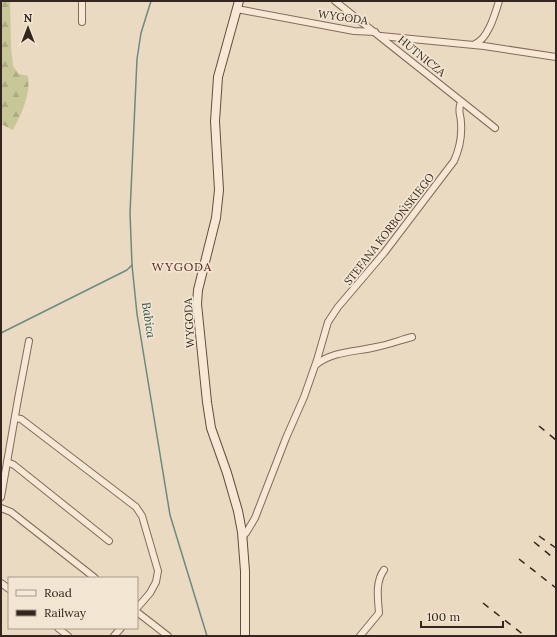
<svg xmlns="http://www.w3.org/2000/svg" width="557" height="637" font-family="Lora,serif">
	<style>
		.forest { fill: url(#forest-firs) }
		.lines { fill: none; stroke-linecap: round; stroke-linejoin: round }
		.stream { stroke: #6c8a7f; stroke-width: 1.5 }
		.street-casing { stroke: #836b5b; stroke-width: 8 }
		.secondary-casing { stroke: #644d3e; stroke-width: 10 }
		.street { stroke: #f6e8d5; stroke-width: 6 }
		.secondary { stroke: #f6e8d5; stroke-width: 8 }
		.rail { stroke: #34261e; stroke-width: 1.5; stroke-dasharray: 7 7; stroke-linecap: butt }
		.labels { text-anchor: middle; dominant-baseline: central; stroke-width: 3.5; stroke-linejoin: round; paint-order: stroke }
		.street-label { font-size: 11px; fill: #34261e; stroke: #f2e5d1 }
		.neighbourhood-label { font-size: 12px; letter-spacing: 1px; fill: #5d2621; stroke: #f2e5d1 }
		.water-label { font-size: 12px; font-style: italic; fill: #2e524c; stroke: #f2e5d1 }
	</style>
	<defs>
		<pattern id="forest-firs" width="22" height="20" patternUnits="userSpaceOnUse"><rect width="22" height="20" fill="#c7c797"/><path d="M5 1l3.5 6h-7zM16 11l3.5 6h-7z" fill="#acab82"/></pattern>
	</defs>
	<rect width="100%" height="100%" fill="#eadac2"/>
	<path class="forest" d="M1,1H10L11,47L13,66L19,74L28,76C31,94 21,115 13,130L1,124Z"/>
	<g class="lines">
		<g class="stream">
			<polyline points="151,1 141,33 137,59 130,213 132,265 137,314 170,515 207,636"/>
			<polyline points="1,333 127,270 132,265"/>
		</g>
		<g class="street-casing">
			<g id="street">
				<polyline points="335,1 495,128"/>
				<polyline points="237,9 354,31 375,32"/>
				<polyline points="82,22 82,1"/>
				<polyline points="381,36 484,46 556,57"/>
				<path d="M475,44C488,39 495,14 499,1"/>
				<path d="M317,364C333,351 356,352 376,347C388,345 400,340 412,337"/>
				<polyline points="15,418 21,419 136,507 142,516 158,571 156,582 150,593 137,608"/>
				<polyline points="7,462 14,465 109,541"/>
				<polyline points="1,497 18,399 29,341"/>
				<polyline points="1,508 11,512 95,578"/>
				<path d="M242,537L246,533L255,518L286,438L304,397L317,360L328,322L338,307L384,253L454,161C459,150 462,136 461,123C461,114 457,111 461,102"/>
				<polyline points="1,583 9,589"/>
				<polyline points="137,612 168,636"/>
				<polyline points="58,628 68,636"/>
				<polyline points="114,636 121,628"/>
				<path d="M360,636L379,613C378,599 375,582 384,570"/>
			</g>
		</g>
		<g class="secondary-casing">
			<polyline id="secondary" points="239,1 218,77 215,121 219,190 216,218 198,290 197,304 207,402 211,428 227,473 238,511 242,532 245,571 245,636"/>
		</g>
		<use href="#street" class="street"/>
		<use href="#secondary" class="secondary"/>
		<g class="rail">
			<polyline points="539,426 556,440"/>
			<polyline points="539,536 556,548"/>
			<polyline points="534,542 556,560"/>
			<polyline points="519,559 556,588"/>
			<polyline points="483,603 525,636"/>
		</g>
	</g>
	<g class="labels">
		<g class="street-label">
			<text transform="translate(343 17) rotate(8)">WYGODA</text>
			<text transform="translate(422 56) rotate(39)">HUTNICZA</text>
			<text transform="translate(389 229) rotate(-52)">STEFANA KORBOŃSKIEGO</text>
			<text transform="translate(189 323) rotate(-93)">WYGODA</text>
		</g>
		<g class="neighbourhood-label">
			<text x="182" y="266">WYGODA</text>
		</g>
		<g class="water-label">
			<text transform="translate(149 320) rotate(81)">Babica</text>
		</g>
	</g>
	<rect width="557" height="637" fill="none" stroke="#34261e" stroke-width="4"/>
	<rect x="8" y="577" width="130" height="52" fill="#f2e5d1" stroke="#a69989"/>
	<rect x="16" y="590" width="20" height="6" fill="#f6e8d5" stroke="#a69989"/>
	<text x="44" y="597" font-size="12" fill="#34261e">Road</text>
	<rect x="16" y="610" width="20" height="6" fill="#34261e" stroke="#a69989"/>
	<text x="44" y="617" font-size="12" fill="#34261e">Railway</text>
	<g transform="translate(28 28)" stroke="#f2e5d1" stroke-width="3" paint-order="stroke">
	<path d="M0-3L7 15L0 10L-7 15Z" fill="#34261e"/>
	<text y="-6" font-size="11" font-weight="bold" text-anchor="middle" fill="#34261e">N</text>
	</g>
	<path d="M421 621v6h82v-6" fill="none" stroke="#34261e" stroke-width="2"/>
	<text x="427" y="621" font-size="12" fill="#34261e" stroke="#f2e5d1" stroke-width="3" paint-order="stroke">100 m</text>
</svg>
